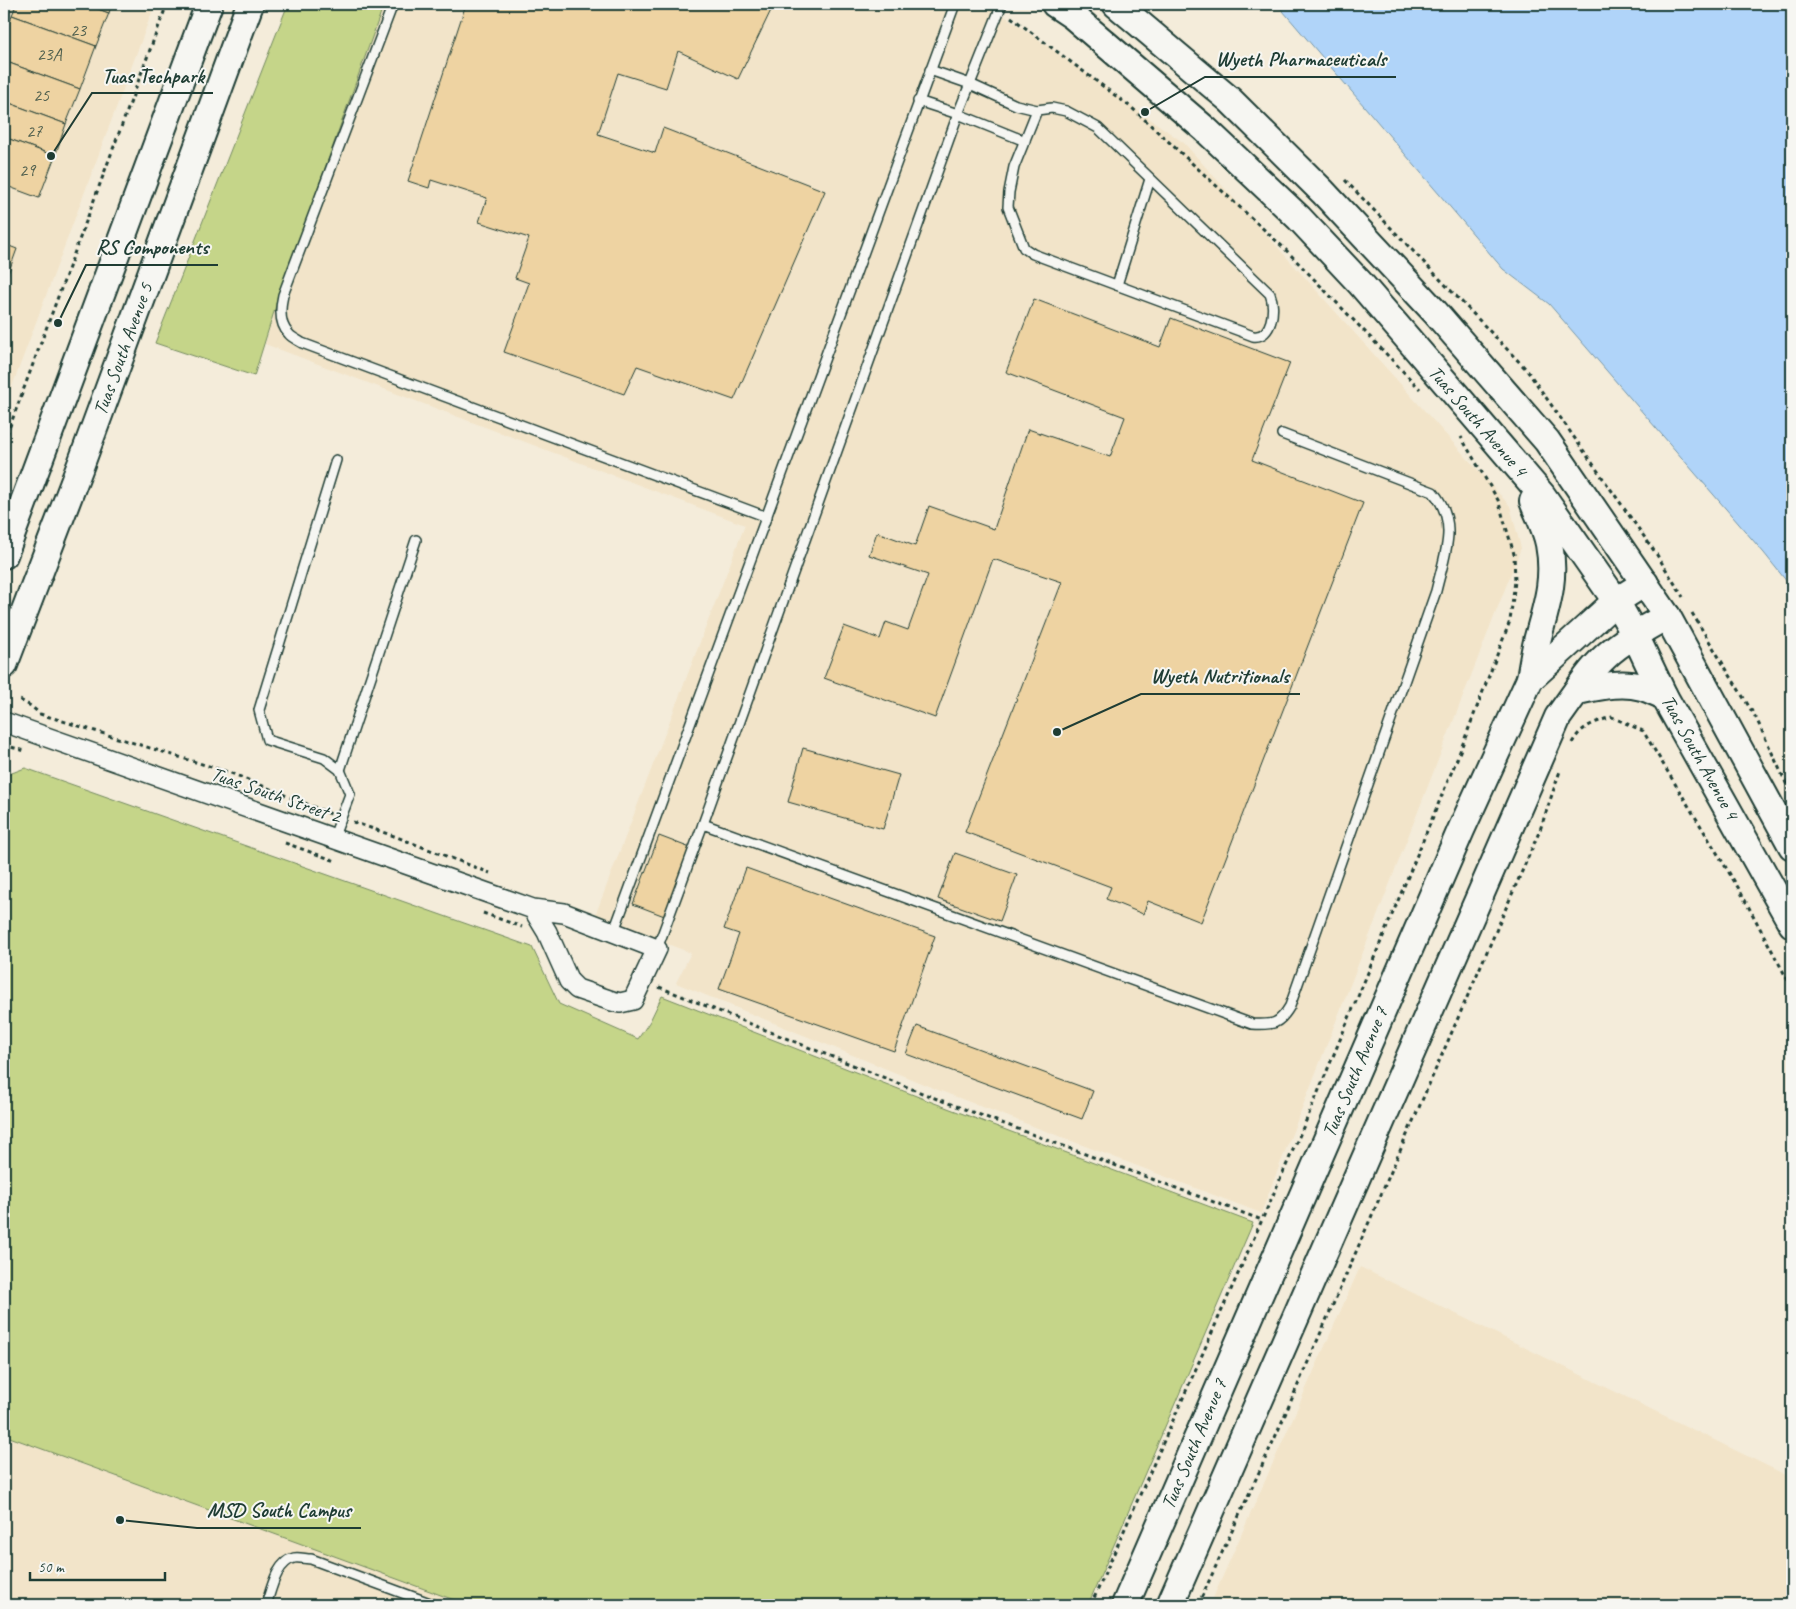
<svg xmlns="http://www.w3.org/2000/svg" width="1796" height="1609" font-family="Caveat,sans-serif">
	<style>
		.built { fill: #f2e4c9 }
		.green { fill: #c5d589; stroke: #72895e }
		.water { fill: #b0d4f9; stroke: #7698aa }
		.building { fill: #eed3a2; stroke: #1f3d34 }
		.lines { fill: none; stroke-linecap: round; stroke-linejoin: round }
		.lane-casing { stroke: #1f3d34; stroke-width: 12 }
		.street-casing { stroke: #1f3d34; stroke-width: 22 }
		.secondary-casing { stroke: #1f3d34; stroke-width: 30 }
		.path { stroke: #1f3d34; stroke-width: 3; stroke-dasharray: 4 4; stroke-linecap: butt }
		.lane { stroke: #f6f6f2; stroke-width: 9 }
		.street { stroke: #f6f6f2; stroke-width: 19 }
		.secondary { stroke: #f6f6f2; stroke-width: 26 }
		.labels { text-anchor: middle; dominant-baseline: central; stroke-width: 4; stroke-linejoin: round; paint-order: stroke }
		.number-label { font-size: 18px; fill: #536250 }
		.street-label { font-size: 20px; fill: #1f3d34; stroke: #f6f6f2 }
		.leader { fill: none; stroke: #1f3d34; stroke-width: 2 }
		.callout-dot { fill: #1f3d34; stroke: #f6f6f2; stroke-width: 2 }
		.callout-label { font-size: 21px; text-anchor: middle; font-weight: bold; fill: #1f3d34; stroke: #f6f6f2; stroke-width: 4; stroke-linejoin: round; paint-order: stroke }
	</style>
	<rect width="100%" height="100%" fill="#f4ecda"/>
	<filter id="ink" filterUnits="userSpaceOnUse"><feTurbulence type="fractalNoise" baseFrequency=".02" numOctaves="2"/><feDisplacementMap in="SourceGraphic" scale="10" xChannelSelector="R" yChannelSelector="G"/><feConvolveMatrix kernelMatrix="1 2 1 2 8 2 1 2 1" color-interpolation-filters="sRGB"/></filter>
	<g filter="url(#ink)">
		<g class="built">
			<polygon points="4,4 155,4 4,408"/>
			<polygon points="384,4 988,4 1184,143 1510,506 1521,548 1261,1213 938,1090 676,983 691,953 595,916 745,525 265,344 278,299"/>
			<polygon points="1360,1267 1792,1478 1792,1605 1210,1605"/>
			<polygon points="4,1435 468,1605 4,1605"/>
		</g>
		<g class="green">
			<polygon points="288,4 384,4 278,299 254,376 155,343"/>
			<polygon points="25,768 532,947 559,1004 638,1039 650,1021 662,996 929,1101 1253,1223 1088,1605 468,1605 4,1435 4,776"/>
		</g>
		<polygon class="water" points="1277,4 1792,4 1792,588 1764,553 1549,304 1503,269"/>
		<g class="building">
			<polygon points="11,4 85,4 109,13 96,46 12,15 15,8 10,6"/>
			<polygon points="85,4 112,4 109,13"/>
			<polygon points="466,4 774,4 738,79 678,51 666,88 618,73 598,134 655,153 663,128 825,191 734,400 637,366 624,394 504,352 529,283 515,278 529,238 479,222 487,198 431,180 429,188 408,181"/>
			<polygon points="12,15 96,46 80,89 4,61 4,20 10,21"/>
			<polygon points="4,61 80,89 66,124 4,101"/>
			<polygon points="4,101 66,124 55,156 4,137"/>
			<polygon points="4,137 55,156 39,198 4,185"/>
			<polygon points="4,244 17,249 4,285"/>
			<polygon points="1034,299 1160,347 1171,318 1290,363 1252,460 1363,503 1201,922 1148,901 1143,914 1106,899 1111,887 965,832 1062,582 993,559 935,718 824,678 844,626 880,639 886,622 908,630 928,575 869,555 877,532 915,546 929,506 994,529 1028,429 1110,457 1125,417 1006,372"/>
			<polygon points="803,748 899,775 883,829 788,802"/>
			<polygon points="659,836 693,849 667,917 633,904"/>
			<polygon points="955,853 1017,875 1000,921 938,899"/>
			<polygon points="746,868 935,936 894,1051 719,989 739,934 724,929"/>
			<polygon points="917,1026 1093,1091 1082,1119 906,1054"/>
		</g>
		<g class="lines">
			<g class="lane-casing">
				<g id="lane">
					<path d="M393,4L283,295C280,308 279,324 289,334C292,338 298,340 302,343L767,517"/>
					<polyline points="930,70 970,84 1016,105 1037,110"/>
					<polyline points="918,101 958,114 1025,141"/>
					<path d="M1052,108L1066,111L1098,128L1270,294C1276,308 1272,339 1253,336L1033,254L1024,248L1008,207L1009,192L1014,167L1037,110Z"/>
					<polyline points="1117,285 1150,179"/>
					<polyline points="340,770 416,540"/>
					<path d="M703,824L1252,1024C1273,1025 1279,1025 1290,1006L1436,591C1444,556 1460,523 1433,492L1282,434"/>
					<polyline points="333,839 350,794 340,770 324,758 267,740 259,710 336,460"/>
					<polyline points="614,931 955,4"/>
					<polyline points="657,949 703,824 958,114 1002,4"/>
					<path d="M266,1605C271,1591 276,1562 294,1558C299,1557 306,1559 311,1559L435,1605"/>
				</g>
			</g>
			<g class="street-casing">
				<polyline id="street" points="4,722 533,909 564,913 657,949 633,1000 620,1003 612,1001 577,989 569,981 547,932 533,909"/>
			</g>
			<g class="secondary-casing">
				<g id="secondary">
					<polyline points="1055,4 1073,16 1206,130 1299,218 1360,283 1542,495 1616,601 1635,635 1664,696 1792,924"/>
					<polyline points="1116,4 1230,100 1323,192 1435,312 1547,441 1667,616 1792,846"/>
					<polyline points="4,555 209,4"/>
					<polyline points="4,665 81,464 250,4"/>
					<path d="M1530,679C1532,667 1534,654 1537,641C1546,607 1556,581 1549,544C1546,529 1538,514 1533,501"/>
					<path d="M1577,691C1598,687 1621,681 1642,687C1649,689 1657,693 1664,696"/>
					<polyline points="1125,1605 1461,830 1530,679 1616,601 1645,583"/>
					<path d="M1170,1605L1558,717C1573,697 1587,673 1606,656C1623,640 1646,628 1667,616"/>
				</g>
			</g>
			<g class="path">
				<polyline points="1011,17 1132,108 1284,248 1420,389"/>
				<polyline points="1345,180 1526,369 1657,555 1683,597"/>
				<polyline points="4,442 167,4"/>
				<polyline points="1692,613 1756,718 1792,796"/>
				<polyline points="20,700 31,706 40,714 231,773 331,814"/>
				<path d="M1572,743C1581,726 1595,722 1612,717L1643,731L1739,889L1792,988"/>
				<polyline points="4,745 25,751"/>
				<polyline points="353,822 394,836 490,873"/>
				<polyline points="285,843 336,861"/>
				<polyline points="483,913 522,927"/>
				<polyline points="659,987 932,1097 1262,1220"/>
				<polyline points="1091,1605 1309,1114 1457,759 1510,621 1515,581 1514,554 1498,500 1461,437"/>
				<polyline points="1198,1605 1277,1433 1540,830 1560,771"/>
			</g>
			<use href="#lane" class="lane"/>
			<use href="#street" class="street"/>
			<use href="#secondary" class="secondary"/>
		</g>
	</g>
	<g class="labels">
		<g class="number-label">
			<text x="78" y="30">23</text>
			<text x="49" y="54">23A</text>
			<text x="41" y="95">25</text>
			<text x="34" y="131">27</text>
			<text x="27" y="170">29</text>
		</g>
		<g class="street-label">
			<text transform="translate(123 349) rotate(-70)">Tuas South Avenue 5</text>
			<text transform="translate(1478 421) rotate(49)">Tuas South Avenue 4</text>
			<text transform="translate(1700 757) rotate(61)">Tuas South Avenue 4</text>
			<text transform="translate(276 795) rotate(19)">Tuas South Street 2</text>
			<text transform="translate(1355 1072) rotate(-67)">Tuas South Avenue 7</text>
			<text transform="translate(1194 1444) rotate(-67)">Tuas South Avenue 7</text>
		</g>
	</g>
	<path class="leader" d="M1145 112L1205 77H1396M51 156L92 93H213M58 323L86 265H218M1057 732L1141 694H1300M120 1520L197 1528H361"/>
	<g class="callout-dot">
		<circle cx="1145" cy="112" r="5"/>
		<circle cx="51" cy="156" r="5"/>
		<circle cx="58" cy="323" r="5"/>
		<circle cx="1057" cy="732" r="5"/>
		<circle cx="120" cy="1520" r="5"/>
	</g>
	<g class="callout-label">
		<text x="1301" y="66">Wyeth Pharmaceuticals</text>
		<text x="153" y="83">Tuas Techpark</text>
		<text x="152" y="254">RS Components</text>
		<text x="1220" y="683">Wyeth Nutritionals</text>
		<text x="279" y="1517">MSD South Campus</text>
	</g>
	<rect width="1796" height="1609" fill="none" stroke="#f6f6f2" stroke-width="20"/>
	<rect x="10" y="10" width="1776" height="1589" fill="none" stroke="#1f3d34" stroke-width="2" filter="url(#ink)"/>
	<path d="M30 1572v8h135v-8" fill="none" stroke="#1f3d34" stroke-width="2.5"/>
	<text x="38" y="1572" font-size="15" fill="#1f3d34" stroke="#f6f6f2" stroke-width="4" paint-order="stroke">50 m</text>
</svg>
